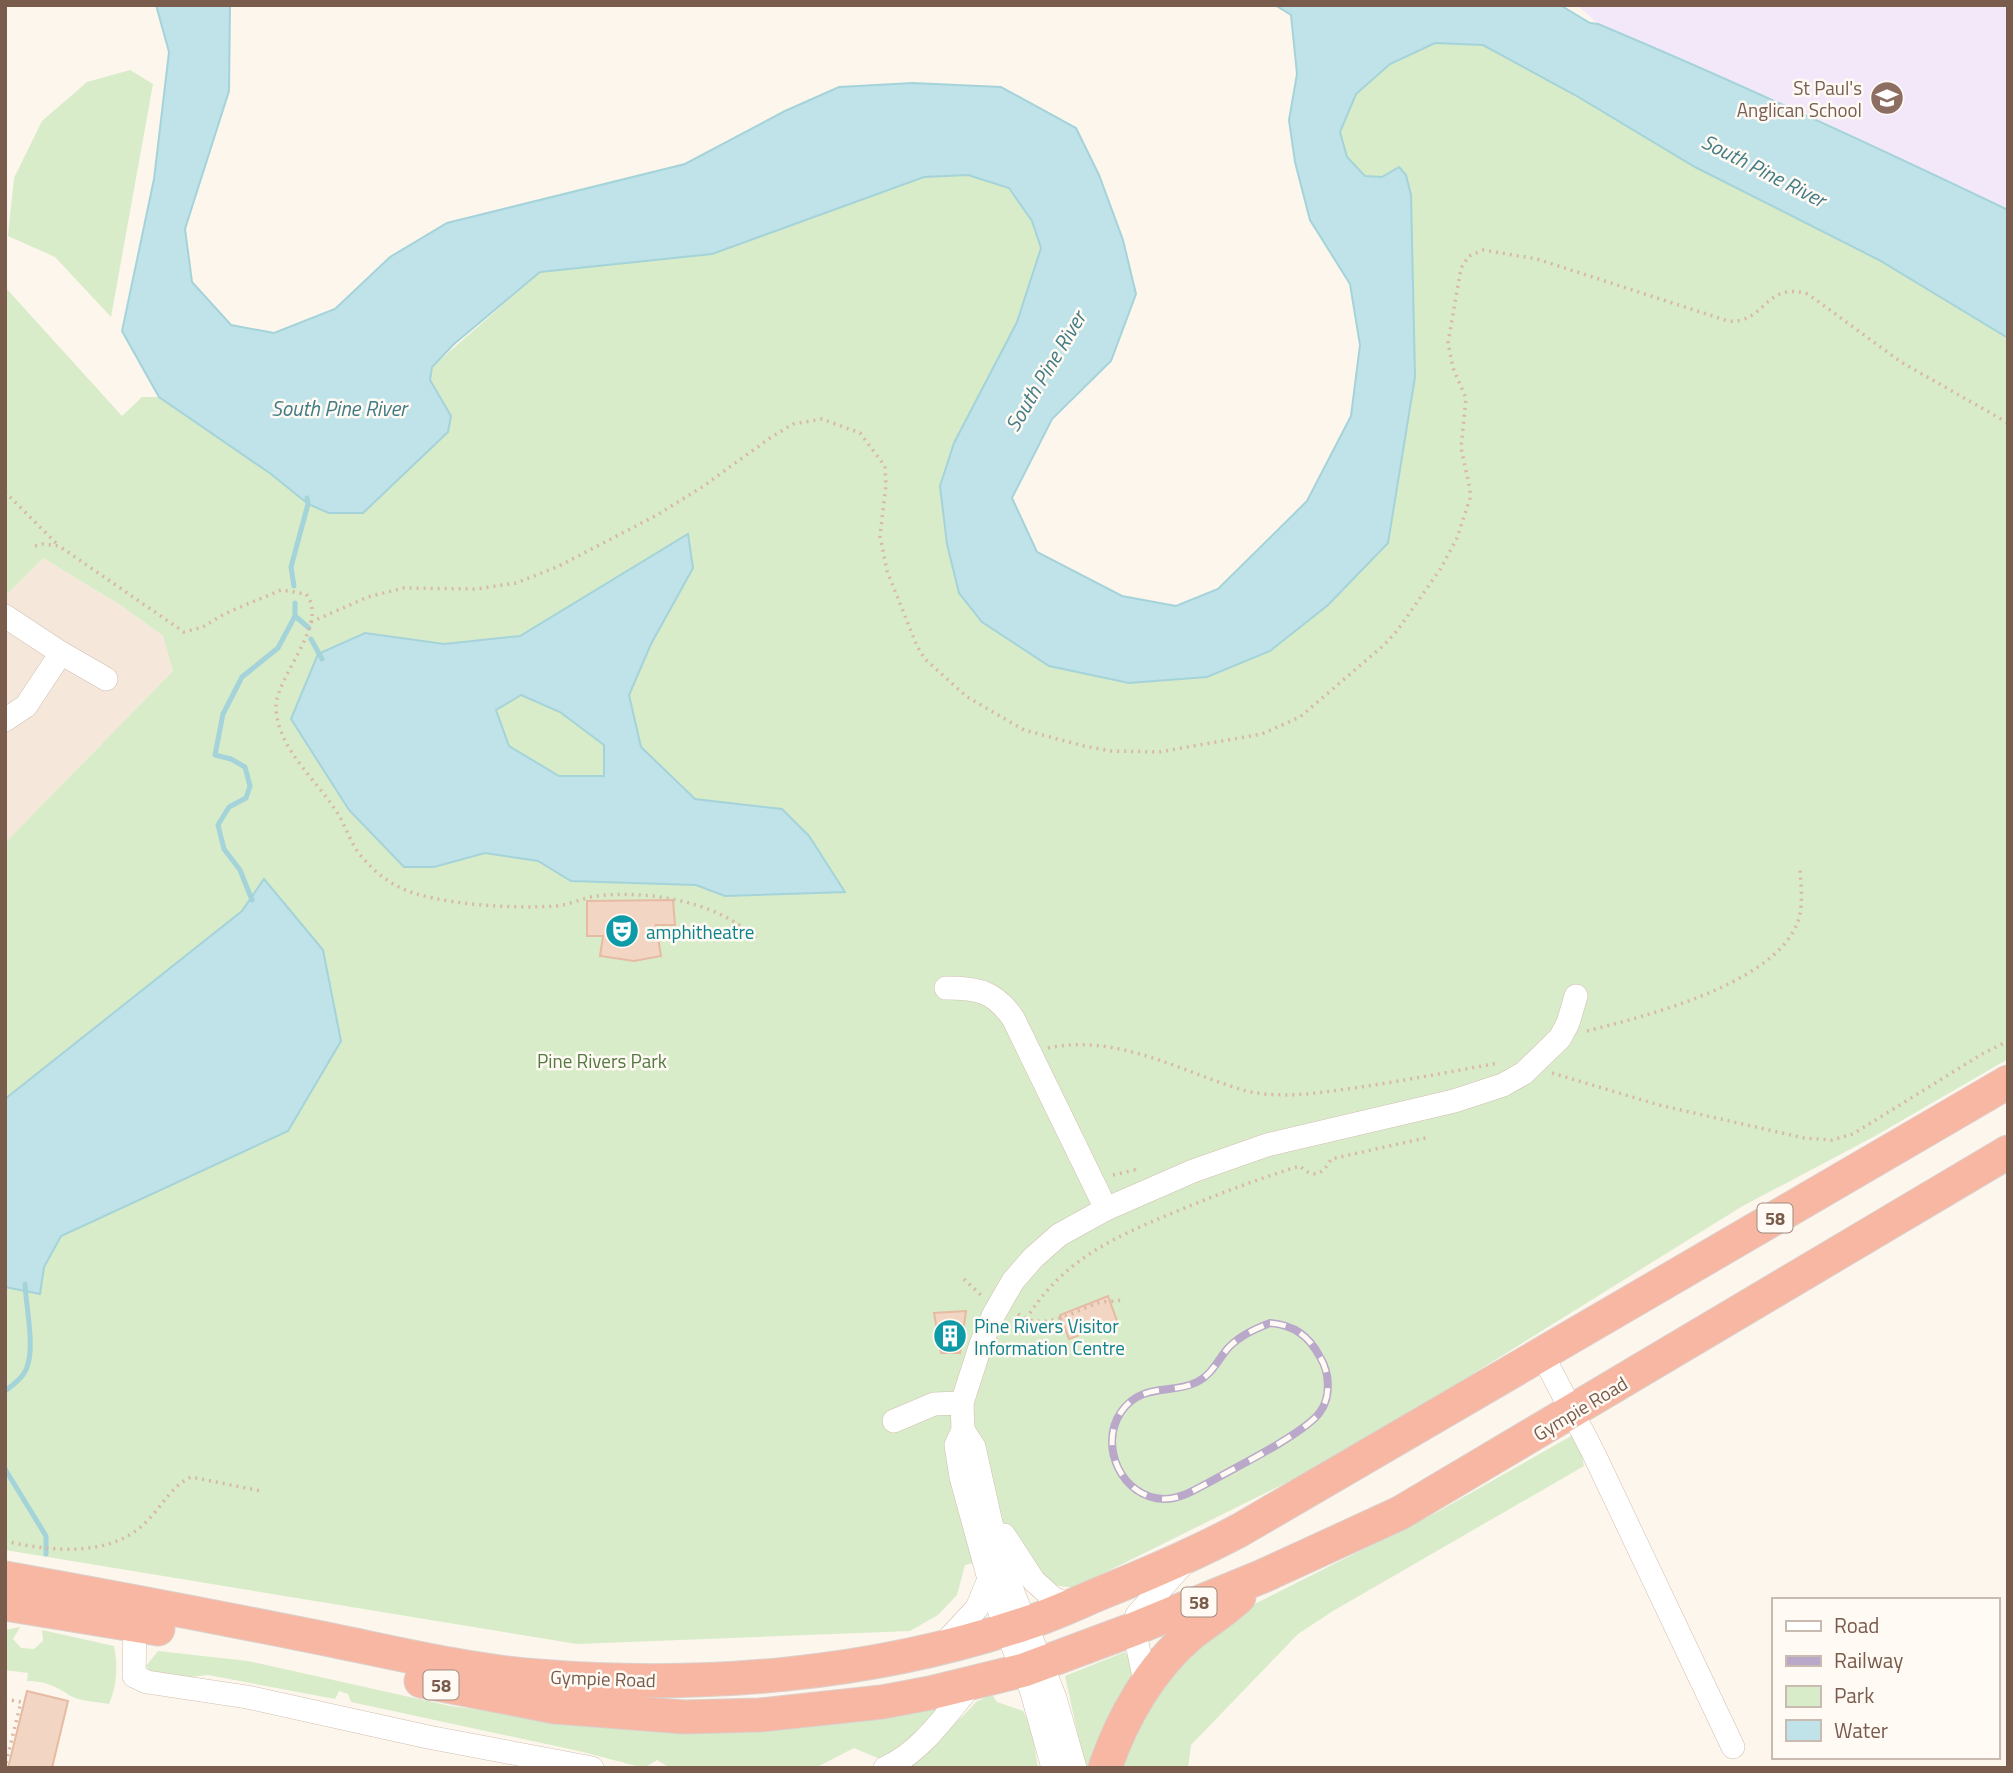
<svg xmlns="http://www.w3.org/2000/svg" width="2013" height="1773" font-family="'Titillium Web',sans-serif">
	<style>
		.residential { fill: #f5e8da }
		.education { fill: #f3e8fa }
		.green { fill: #d8ecc9 }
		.water { fill: #bfe3e8; stroke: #a5d3da; stroke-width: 2; fill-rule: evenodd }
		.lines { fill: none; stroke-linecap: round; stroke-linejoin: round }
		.stream { stroke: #a5d3da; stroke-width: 5 }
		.building { fill: #f3d5c3; stroke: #e6bba3; stroke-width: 2 }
		.minor-casing { stroke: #d1beb0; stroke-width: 24 }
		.highway-casing { stroke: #dad1cd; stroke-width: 35 }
		.path { stroke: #d9b8a5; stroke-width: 3.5; stroke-dasharray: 2 5; stroke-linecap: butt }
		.minor { stroke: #fff; stroke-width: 23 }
		.highway { stroke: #f7b7a3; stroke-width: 33 }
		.rail-casing { stroke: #b9a8c9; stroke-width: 8 }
		.rail { stroke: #fffaf3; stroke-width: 5; stroke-dasharray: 16; stroke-linecap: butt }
		.labels { text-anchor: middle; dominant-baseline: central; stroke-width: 5; stroke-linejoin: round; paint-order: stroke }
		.shield { fill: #fffaf3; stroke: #a28b7f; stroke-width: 2 }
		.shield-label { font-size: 18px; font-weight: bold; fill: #7a5c4d }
		.education-label { font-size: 19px; fill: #785e54; stroke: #fffaf3; text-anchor: end }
		.culture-label { font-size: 19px; fill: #0d838f; stroke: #fffaf3; text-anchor: start }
		.park-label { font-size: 19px; fill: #537a41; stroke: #fffaf3 }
		.street-label { font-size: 19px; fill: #7a5c4d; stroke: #fffaf3 }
		.water-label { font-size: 21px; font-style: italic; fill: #437c86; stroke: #fffaf3 }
	</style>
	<rect width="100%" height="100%" fill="#fdf6ec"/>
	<polygon class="residential" points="43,558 122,606 163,636 173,671 5,843 5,596"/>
	<polygon class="education" points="1577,5 2008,5 2008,210 1805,113 1728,82 1598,24"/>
	<g class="green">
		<path d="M1435,43L1483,45L1575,95L1695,167L1879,260L2008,338V1059L1875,1136L1741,1207L1344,1454L1076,1587C1044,1588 1043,1575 1026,1551L965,1565L957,1595L938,1615L910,1631L577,1644L5,1550V843L173,671L163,636L122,606L43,558L5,596V287L122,416L142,397H159L271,474L308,504L451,416L430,380L432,367L540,272L712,254L924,177L968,175L1009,188L1032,221L1041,248L1017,322L954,443L982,622L1328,605L1382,177L1366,176L1347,157L1340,132L1356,94L1390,64Z"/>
		<polygon points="130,70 153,84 111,317 55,257 8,236 14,178 42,121 87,82"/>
		<polygon points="1573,1435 1580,1446 1584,1466 1333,1611 1298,1634 1191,1745 1188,1768 1116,1768 1144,1705 1198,1641 1233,1615 1439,1511"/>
		<path d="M20,1627L13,1639L21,1648L34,1649L43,1641L42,1630L114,1646C118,1664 117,1687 109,1704C98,1702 78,1701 69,1695C56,1686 44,1681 27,1681L28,1673L5,1670V1630Z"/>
		<polygon points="158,1651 248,1661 450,1706 616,1728 763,1732 920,1711 943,1705 919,1736 880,1759 854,1748 819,1766 670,1768 657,1760 644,1768 579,1751 351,1702 348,1694 339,1691 335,1699 208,1675 171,1679 153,1675 146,1666"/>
		<path d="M1125,1652C1133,1661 1132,1675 1131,1686L1092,1768H1085L1065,1676Z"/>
		<polygon points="992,1694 997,1702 1023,1711 1031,1727 1038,1768 901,1768 964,1715 976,1702"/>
	</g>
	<g class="water">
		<path d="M156,5H230L229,91L185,229L192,282L231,325L274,333L335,309L390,257L447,223L685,164L785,111L839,87L913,83L1001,87L1076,128L1099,175L1123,240L1136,294L1111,361L1052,419L1012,498L1037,552L1122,596L1176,606L1218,589L1307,501L1351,416L1360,345L1350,284L1310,220L1295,162L1289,120L1297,74L1291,15L1275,5H1560L1590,23L1598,24C1737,82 1872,145 2008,210V338L1879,260L1695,167L1575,95L1483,45L1435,43L1390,64L1356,94L1340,132L1347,157L1365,176L1382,177L1399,167L1406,175L1411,195L1415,377L1388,543L1328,605L1270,651L1207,677L1129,683L1049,666L982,622L959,593L947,544L940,486L954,443L1017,322L1041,248L1032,221L1009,188L968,175L924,177L712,254L540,272L454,344L432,367L430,380L451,416L448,432L363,513H329L308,504L271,474L159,397L122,331L154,179L169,52Z"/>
		<path d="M688,534L693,568L651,644L629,695L641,747L695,799L782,809L809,836L845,892L725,896L696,885L571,881L538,861L485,853L434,867H404L349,810L291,719L318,654L365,633L444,644L520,636ZM521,695L560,712L604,745V776H559L509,746L496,710Z"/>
		<polygon points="264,879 323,950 341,1041 288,1131 61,1236 44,1267 40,1294 5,1287 5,1099 242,911"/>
	</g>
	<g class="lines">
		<g class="stream">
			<polyline points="294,586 291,567 308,504 307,498"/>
			<polyline points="295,616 309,628"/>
			<polyline points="311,639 322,659"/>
			<polyline points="252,900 240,870 224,849 218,825 229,807 246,798 250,786 245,767 231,759 215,755 223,714 242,677 278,648 295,616 295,603"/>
			<path d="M5,1391C13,1385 24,1377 27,1367C35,1346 26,1307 25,1284"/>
			<polyline points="5,1469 46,1536 46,1554"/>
		</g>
	</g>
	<g class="building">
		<polygon points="673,900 675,925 656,925 661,956 634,961 600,956 603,936 587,936 587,901"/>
		<polygon points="1108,1296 1117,1321 1069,1339 1060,1315"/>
		<polygon points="966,1311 960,1353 941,1353 934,1313"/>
		<polygon points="27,1691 68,1701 52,1768 8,1768"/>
	</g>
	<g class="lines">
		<g class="minor-casing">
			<g id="minor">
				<polyline points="5,616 61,653 106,679"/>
				<polyline points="5,720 26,706 61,653"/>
				<path d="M946,988C978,988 994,991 1013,1018L1106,1209"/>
				<polyline points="1542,1354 1593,1452 1733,1747"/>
				<polyline points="894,1421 934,1404 962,1403"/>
				<polyline points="963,1430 974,1447 991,1523 1014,1595 1055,1698 1075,1768"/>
				<polyline points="1004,1535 1034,1581 1053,1598 1071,1606"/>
				<polyline points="135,1625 134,1676 147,1682 247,1697 428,1737 592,1768"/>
				<polyline points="941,1647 977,1608 989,1579"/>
				<polyline points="1146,1686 1134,1629 1137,1615 1184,1563"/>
				<path d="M885,1768C922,1752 947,1713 973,1683"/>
				<polyline points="1053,1768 1031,1689 1006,1630 989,1579 961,1477 956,1445 963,1430 962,1403 981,1344 994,1314 1013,1281 1033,1258 1059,1235 1106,1209 1193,1171 1267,1145 1454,1101 1503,1085 1524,1073 1560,1038 1568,1023 1576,996"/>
			</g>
		</g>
		<g class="highway-casing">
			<g id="highway">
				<path d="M5,1578C106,1596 206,1615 306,1635C383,1650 460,1670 538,1676C700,1689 869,1676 1024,1624C1050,1616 1075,1604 1101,1593C1148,1574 1195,1554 1240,1530L2008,1082"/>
				<polyline points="5,1604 158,1629"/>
				<polyline points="421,1681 555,1707 684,1717 760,1715 882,1702 930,1693 1024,1670 1134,1629 1263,1576 1400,1513 2008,1152"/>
				<path d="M1105,1768C1122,1718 1151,1667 1192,1633C1208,1621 1224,1611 1239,1597"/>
			</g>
		</g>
		<g class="path">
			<polyline points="5,189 12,189"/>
			<polyline points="5,492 58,545"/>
			<path d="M35,546L43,544L59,546L184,632L203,627L224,614L281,590L306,594C330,623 276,676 276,707C277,748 315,778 336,811C346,825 350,844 362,857C372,869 385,880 399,887C434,905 516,909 555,906C570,905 582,898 596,896C649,890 716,901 756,938"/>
			<path d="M311,622L368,597L403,588L476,589L516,583L557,567L657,515L702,487L770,438L793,424L822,419L860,433L885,466L886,485L880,536L887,571L917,646L925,659L967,697L1024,730L1084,746L1111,751L1159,752L1262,734L1300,717L1384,645L1397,631L1441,568L1457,538L1470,498V489L1461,448L1466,398L1453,368L1448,343L1461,268L1469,256L1483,250L1537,259L1728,321C1766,324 1764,281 1808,294L1901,362L2008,423"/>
			<path d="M1587,1031C1646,1016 1761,987 1793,932C1805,912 1801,889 1800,868"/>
			<path d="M1048,1048C1117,1033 1182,1072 1246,1091C1282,1099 1317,1093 1354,1088C1402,1081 1450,1072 1498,1063"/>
			<polyline points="1552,1073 1659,1105 1804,1138 1832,1140 1853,1134 1982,1054 2008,1041"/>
			<polyline points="1113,1175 1135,1170 1137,1174"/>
			<polyline points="964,1279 983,1297"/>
			<path d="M1018,1314C1045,1332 1071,1312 1098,1303C1105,1301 1113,1302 1120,1300"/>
			<path d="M1026,1319C1063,1260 1112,1238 1175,1212C1216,1195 1257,1179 1300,1166C1313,1179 1323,1175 1331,1159L1430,1137"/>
			<path d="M5,1541C52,1552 114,1558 149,1519C163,1504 173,1485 191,1477L261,1491"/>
			<polyline points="5,1699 21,1702 5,1767"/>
		</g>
		<use href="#minor" class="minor"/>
		<use href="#highway" class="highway"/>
		<g class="rail-casing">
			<path id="rail" d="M1270,1323C1294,1325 1309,1336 1320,1357C1330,1373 1331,1397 1320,1412C1306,1433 1229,1471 1204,1485C1191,1492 1179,1499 1164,1499C1122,1498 1098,1446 1121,1412C1142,1382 1171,1395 1197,1382C1213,1374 1218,1359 1229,1347C1241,1335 1255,1329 1270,1323Z"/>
		</g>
		<use href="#rail" class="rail"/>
	</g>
	<defs>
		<g id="school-disc" transform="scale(1.75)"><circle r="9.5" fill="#8d6e63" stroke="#fffaf3"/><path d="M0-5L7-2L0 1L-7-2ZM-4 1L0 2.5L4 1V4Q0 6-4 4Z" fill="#fff"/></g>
		<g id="theatre-disc" transform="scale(1.75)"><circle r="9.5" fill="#0f9aa8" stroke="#fffaf3"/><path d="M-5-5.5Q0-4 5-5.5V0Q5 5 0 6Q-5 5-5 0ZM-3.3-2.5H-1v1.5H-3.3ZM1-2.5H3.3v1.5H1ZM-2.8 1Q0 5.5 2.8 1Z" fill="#fff"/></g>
		<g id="building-disc" transform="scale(1.75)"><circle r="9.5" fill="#0f9aa8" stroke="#fffaf3"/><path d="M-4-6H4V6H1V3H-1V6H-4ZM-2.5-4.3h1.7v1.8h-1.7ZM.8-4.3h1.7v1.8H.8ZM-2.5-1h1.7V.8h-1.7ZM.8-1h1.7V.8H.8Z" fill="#fff"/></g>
	</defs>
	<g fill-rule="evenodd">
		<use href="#school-disc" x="1887" y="98"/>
		<use href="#theatre-disc" x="622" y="931"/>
		<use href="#building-disc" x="950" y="1336"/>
	</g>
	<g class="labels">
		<g class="shield">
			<rect x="1757.5" y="1203.5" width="35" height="29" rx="5"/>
			<rect x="1181.5" y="1587.5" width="35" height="29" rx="5"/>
			<rect x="423.5" y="1670.5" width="35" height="29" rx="5"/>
		</g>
		<g class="shield-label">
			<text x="1775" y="1218">58</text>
			<text x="1199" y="1602">58</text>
			<text x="441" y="1685">58</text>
		</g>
		<g class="education-label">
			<text x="1862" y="87">St Paul's<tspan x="1862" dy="22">Anglican School</tspan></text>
		</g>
		<g class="culture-label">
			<text x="646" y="931">amphitheatre</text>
			<text x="974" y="1325">Pine Rivers Visitor<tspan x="974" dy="22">Information Centre</tspan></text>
		</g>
		<g class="park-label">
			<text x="602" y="1060">Pine Rivers Park</text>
		</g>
		<g class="street-label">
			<text transform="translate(1580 1408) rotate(-31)">Gympie Road</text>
			<text transform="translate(603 1678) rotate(2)">Gympie Road</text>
		</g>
		<g class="water-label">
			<text transform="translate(1764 170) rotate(27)">South Pine River</text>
			<text transform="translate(1045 371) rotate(-59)">South Pine River</text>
			<text x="339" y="408">South Pine River</text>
		</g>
	</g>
	<rect width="2013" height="1773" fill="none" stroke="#7a5c4d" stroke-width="14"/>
	<rect x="1772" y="1598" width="228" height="161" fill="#fffaf3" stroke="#cabbb1" stroke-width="2"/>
	<rect x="1786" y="1621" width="35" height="10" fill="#ffffff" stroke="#cabbb1" stroke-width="2"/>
	<text x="1834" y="1633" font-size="21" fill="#7a5c4d">Road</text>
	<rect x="1786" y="1656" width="35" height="10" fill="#b9a8c9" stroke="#cabbb1" stroke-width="2"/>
	<text x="1834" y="1668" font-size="21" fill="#7a5c4d">Railway</text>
	<rect x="1786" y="1686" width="35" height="21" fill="#d8ecc9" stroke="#cabbb1" stroke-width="2"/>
	<text x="1834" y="1703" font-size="21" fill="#7a5c4d">Park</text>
	<rect x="1786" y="1720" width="35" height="21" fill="#bfe3e8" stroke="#cabbb1" stroke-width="2"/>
	<text x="1834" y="1738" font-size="21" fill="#7a5c4d">Water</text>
</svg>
